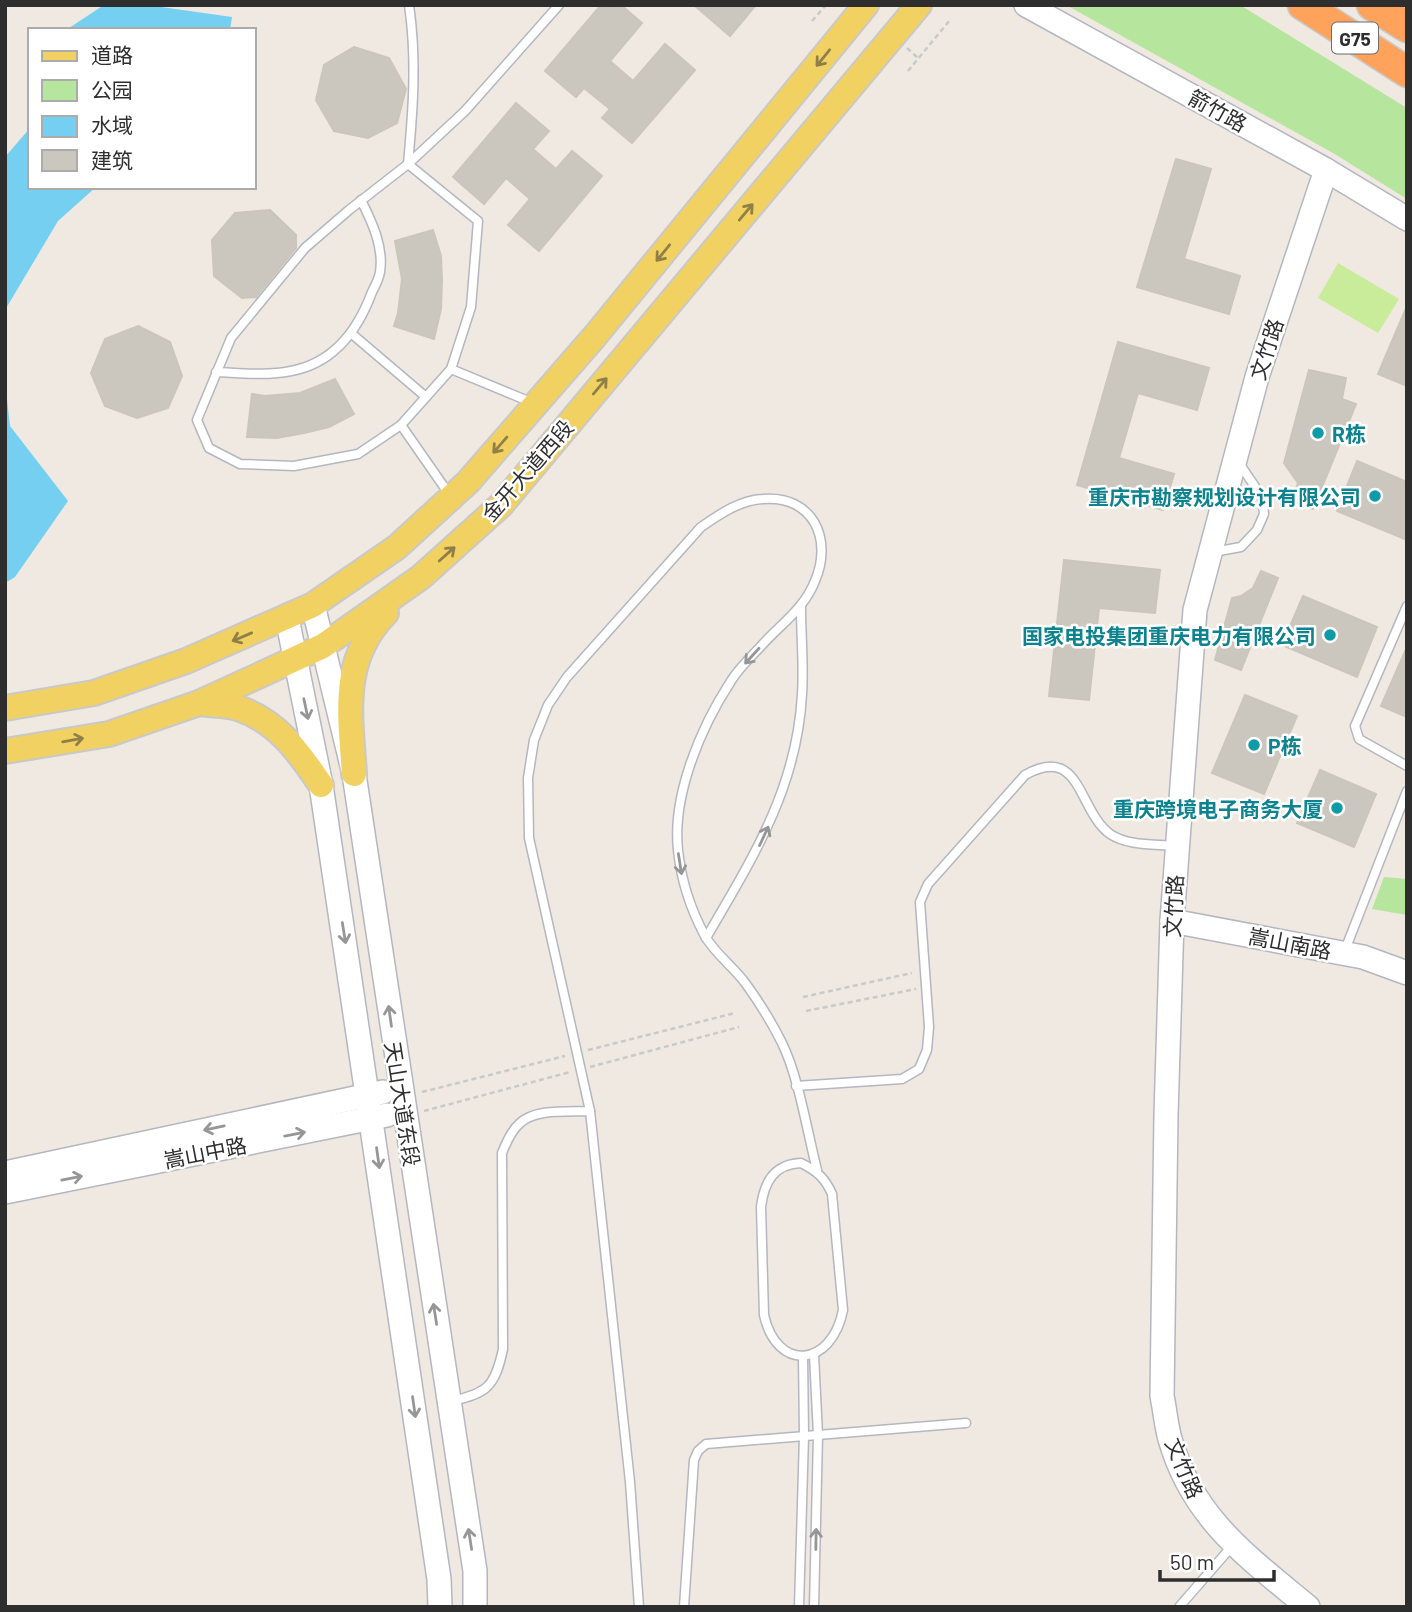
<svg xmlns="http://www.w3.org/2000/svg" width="1412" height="1612" font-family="Barlow,'Noto Sans SC',sans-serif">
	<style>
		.green { fill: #b6e59e }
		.pitch { fill: #c9ec9a }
		.water { fill: #75cff0 }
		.building { fill: #cbc7bf; stroke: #cbc5ba; stroke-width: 2 }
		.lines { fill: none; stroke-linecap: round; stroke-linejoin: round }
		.lane-casing { stroke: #b4b7c1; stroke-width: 11 }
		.secondary-casing { stroke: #b4b7c1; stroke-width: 26 }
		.primary-casing { stroke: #c9c9c9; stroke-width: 28 }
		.highway-casing { stroke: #c9c9c9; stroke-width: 33 }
		.path { stroke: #c9c9c9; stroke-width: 2.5; stroke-dasharray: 5 3.5; stroke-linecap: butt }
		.lane { stroke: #fff; stroke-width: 8 }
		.secondary { stroke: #fff; stroke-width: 23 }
		.primary { stroke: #f2d163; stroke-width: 24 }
		.highway { stroke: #ffa35c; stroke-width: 30 }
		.oneway { stroke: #908048 }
		.oneway2 { stroke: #969696 }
		.culture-dot { fill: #0f9aa8; stroke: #fff; stroke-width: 2.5 }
		.labels { text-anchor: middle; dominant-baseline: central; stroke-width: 5; stroke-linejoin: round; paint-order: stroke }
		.shield { fill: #fff; stroke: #6d6d6d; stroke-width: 2 }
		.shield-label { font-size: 19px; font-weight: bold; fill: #2e2e2e }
		.street-label { font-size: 21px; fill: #2e2e2e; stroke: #fff }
		.culture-label { font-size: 21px; font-weight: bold; fill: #0d838f; stroke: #fff; text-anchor: end }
	</style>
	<rect width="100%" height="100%" fill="#efe9e1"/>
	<g class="green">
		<polygon points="1066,5 1240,5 1407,108 1407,199 1333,153"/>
		<polygon points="1384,877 1407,879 1407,915 1372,909"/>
	</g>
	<polygon class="pitch" points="1338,263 1399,299 1378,333 1318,298"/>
	<g class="water">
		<polygon points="104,5 147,5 232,17 230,30 66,30"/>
		<polygon points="30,128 30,187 96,187 58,221 5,310 5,157"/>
		<polygon points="5,382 10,426 68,501 15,577 5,583"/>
	</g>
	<g class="building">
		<polygon points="601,5 621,5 642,23 610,61 633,81 665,44 695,70 632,143 602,118 610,109 584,88 576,97 545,71"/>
		<polygon points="694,5 756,5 730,36"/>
		<polygon points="354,47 389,58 406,89 397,123 368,138 334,131 316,100 324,65"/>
		<polygon points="516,103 549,131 533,149 556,169 572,151 602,176 539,251 508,225 530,199 506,178 484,204 453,177"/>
		<polygon points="1176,159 1211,169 1184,259 1240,276 1229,314 1137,287"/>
		<polygon points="270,210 296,235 296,248 256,297 242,298 214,276 212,240 235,213"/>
		<polygon points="433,230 441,256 442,281 441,309 434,339 394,326 398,313 402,279 395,241"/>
		<polygon points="1407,306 1407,386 1378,374"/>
		<polygon points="138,326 170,342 182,376 168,408 137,418 105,406 91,373 105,339"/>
		<polygon points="1118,342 1209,368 1197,410 1138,393 1119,458 1174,474 1163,510 1077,485"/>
		<polygon points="1309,370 1346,378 1342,399 1356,404 1313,509 1292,501 1298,483 1284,463"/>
		<polygon points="335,379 354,414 329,427 304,433 277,438 247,437 252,394 265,396 300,393"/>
		<polygon points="1357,461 1407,482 1407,540 1337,511"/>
		<polygon points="1064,560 1160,570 1155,613 1099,608 1089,700 1049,696"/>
		<polygon points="1261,571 1278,578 1241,670 1215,660 1232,598 1241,596 1253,588"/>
		<polygon points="1303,596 1377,627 1357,677 1282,645"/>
		<polygon points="1407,647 1407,717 1381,706"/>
		<polygon points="1245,695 1297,716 1264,794 1212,773"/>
		<polygon points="1320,770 1376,794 1354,847 1297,823"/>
	</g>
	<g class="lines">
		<g class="lane-casing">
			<g id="lane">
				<polyline points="408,164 478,221 471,307 451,369 401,425 358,454 294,466 240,464 209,448 197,420 231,338 305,248 349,210 408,164 465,111 559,5"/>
				<path d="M408,164C413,110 417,59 409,5"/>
				<polyline points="352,334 426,397"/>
				<polyline points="451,369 533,403"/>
				<path d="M216,372C241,373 266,376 291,371C334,363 358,330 372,292C375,286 379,279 380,272C384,247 372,222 361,200"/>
				<polyline points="401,425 449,494"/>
				<polyline points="1213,552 1241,547 1257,530 1264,514 1262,497 1239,463"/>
				<polyline points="1407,606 1355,726 1359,739 1407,766"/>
				<path d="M706,938C752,859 797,789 802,694C804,666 801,637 801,608"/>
				<polyline points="1345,950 1407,791"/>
				<path d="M796,1086L902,1079L919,1069L927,1050L929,1027L920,902L928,884L1025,775C1081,743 1078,811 1110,834C1128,846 1154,844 1174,846"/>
				<path d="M801,1163C817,1171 825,1178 832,1194L843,1310C832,1367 777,1373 764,1315L761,1207C764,1182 774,1164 801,1163Z"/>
				<polyline points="814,1355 818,1435 814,1607"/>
				<path d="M452,1401C488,1393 495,1386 503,1349L502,1153C506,1143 511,1131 519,1124C535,1108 569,1112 590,1111"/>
				<path d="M639,1607L630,1482L590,1111L529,838L528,778L534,740L548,705L567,677L701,527C720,514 740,500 763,499C813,495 833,539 815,581C804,609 781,624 762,645C751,657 739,668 731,681C701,727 672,795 678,850C681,879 691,910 705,936C715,954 734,967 746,984C759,1002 772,1023 782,1043C799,1078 807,1131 817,1170"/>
				<polyline points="684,1607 694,1460 698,1451 706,1444 966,1423"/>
				<polyline points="799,1607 804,1436 803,1356"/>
				<polyline points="1179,1607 1233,1545"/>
			</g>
		</g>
		<g class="secondary-casing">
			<g id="secondary">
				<polyline points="1026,5 1326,170 1407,219"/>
				<polyline points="313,605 354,774 475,1571 475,1607"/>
				<polyline points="287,618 321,785 439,1579 440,1607"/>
				<polyline points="1172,921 1363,957 1407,973"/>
				<polyline points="5,1173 383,1092"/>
				<polyline points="5,1192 387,1115"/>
				<path d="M1308,1607C1248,1557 1193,1519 1170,1439C1166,1425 1165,1410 1162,1396L1166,1115L1172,921L1195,610L1257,377L1326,170"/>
			</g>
		</g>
		<g class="primary-casing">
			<g id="primary">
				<path d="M199,703C211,705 226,704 238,708C277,721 299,752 321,785"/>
				<polyline points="5,708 94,693 186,661 313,605 397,547 468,482 595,336 866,5"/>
				<polyline points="5,751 109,734 199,703 323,646 421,577 501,505 919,5"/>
				<path d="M354,774C350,714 340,660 386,613"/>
			</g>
		</g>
		<g class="highway-casing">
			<g id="highway">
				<polyline points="1303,5 1407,72"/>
				<polyline points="1372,5 1407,27"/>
			</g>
		</g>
		<g class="path">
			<polyline points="812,21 826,5"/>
			<polyline points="907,48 918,58"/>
			<polyline points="908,71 950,20"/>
			<polyline points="803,997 912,973"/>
			<polyline points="806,1011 916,989"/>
			<polyline points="588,1050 735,1013"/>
			<polyline points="590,1067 739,1027"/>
			<polyline points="422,1092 565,1056"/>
			<polyline points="424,1111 570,1072"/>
		</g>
		<use href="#lane" class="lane"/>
		<use href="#secondary" class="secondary"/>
		<use href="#primary" class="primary"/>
		<use href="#highway" class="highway"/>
	</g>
	<defs><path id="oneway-shaft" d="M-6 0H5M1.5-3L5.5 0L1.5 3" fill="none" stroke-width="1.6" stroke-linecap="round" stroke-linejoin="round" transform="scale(1.75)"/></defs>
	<g class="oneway">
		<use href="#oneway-shaft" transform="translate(823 58) rotate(129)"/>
		<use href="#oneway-shaft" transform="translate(746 212) rotate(-50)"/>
		<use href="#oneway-shaft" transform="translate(663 253) rotate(129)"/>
		<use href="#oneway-shaft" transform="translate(600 386) rotate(-50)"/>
		<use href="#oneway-shaft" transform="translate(500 445) rotate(131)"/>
		<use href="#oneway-shaft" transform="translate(447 554) rotate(-42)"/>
		<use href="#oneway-shaft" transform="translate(242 637) rotate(157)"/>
		<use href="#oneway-shaft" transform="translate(73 740) rotate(-10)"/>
	</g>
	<g class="oneway2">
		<use href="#oneway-shaft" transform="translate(752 656) rotate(132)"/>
		<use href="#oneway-shaft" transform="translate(306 709) rotate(78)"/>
		<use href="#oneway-shaft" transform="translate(764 836) rotate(-65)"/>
		<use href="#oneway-shaft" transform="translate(680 864) rotate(81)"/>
		<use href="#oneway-shaft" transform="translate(344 933) rotate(81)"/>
		<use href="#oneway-shaft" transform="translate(390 1016) rotate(-98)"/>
		<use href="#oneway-shaft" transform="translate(214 1128) rotate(168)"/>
		<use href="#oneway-shaft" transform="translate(295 1134) rotate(-11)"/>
		<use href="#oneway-shaft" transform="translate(378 1158) rotate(82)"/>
		<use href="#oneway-shaft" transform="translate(72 1178) rotate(-11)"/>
		<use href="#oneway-shaft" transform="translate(435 1314) rotate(-99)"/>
		<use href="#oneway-shaft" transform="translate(414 1407) rotate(82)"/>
		<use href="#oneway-shaft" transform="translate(470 1539) rotate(-99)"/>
		<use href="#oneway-shaft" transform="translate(816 1539) rotate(-89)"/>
	</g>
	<g class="culture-dot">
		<circle cx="1318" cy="433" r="7"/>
		<circle cx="1375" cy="496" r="7"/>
		<circle cx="1330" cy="635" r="7"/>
		<circle cx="1254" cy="745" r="7"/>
		<circle cx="1337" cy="808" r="7"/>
	</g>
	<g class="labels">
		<rect class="shield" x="1332" y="22.5" width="46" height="31" rx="5"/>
		<g class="shield-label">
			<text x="1355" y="38">G75</text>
		</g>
		<g class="street-label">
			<text transform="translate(1218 110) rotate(29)">箭竹路</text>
			<text transform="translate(1266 349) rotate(-72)">文竹路</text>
			<text transform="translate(527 470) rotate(-49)">金开大道西段</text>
			<text transform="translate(1173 906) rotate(-87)">文竹路</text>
			<text transform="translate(1290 943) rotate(11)">嵩山南路</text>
			<text transform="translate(403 1104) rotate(81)">天山大道东段</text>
			<text transform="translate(205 1152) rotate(-11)">嵩山中路</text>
			<text transform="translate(1185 1468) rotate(67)">文竹路</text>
		</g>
		<g class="culture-label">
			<text x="1332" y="433" text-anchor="start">R栋</text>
			<text x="1361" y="496">重庆市勘察规划设计有限公司</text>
			<text x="1316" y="635">国家电投集团重庆电力有限公司</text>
			<text x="1268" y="745" text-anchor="start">P栋</text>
			<text x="1323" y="808">重庆跨境电子商务大厦</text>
		</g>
	</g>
	<rect width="1412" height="1612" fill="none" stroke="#2e2e2e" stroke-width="14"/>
	<rect x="28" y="28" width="228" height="161" fill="#ffffff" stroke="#ababab" stroke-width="2"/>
	<rect x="42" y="51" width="35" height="10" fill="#f2d163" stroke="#ababab" stroke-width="2"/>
	<text x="91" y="63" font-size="21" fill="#2e2e2e">道路</text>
	<rect x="42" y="80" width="35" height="21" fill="#b6e59e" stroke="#ababab" stroke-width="2"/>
	<text x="91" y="98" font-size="21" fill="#2e2e2e">公园</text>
	<rect x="42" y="116" width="35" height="21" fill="#75cff0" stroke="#ababab" stroke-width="2"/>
	<text x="91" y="133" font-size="21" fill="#2e2e2e">水域</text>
	<rect x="42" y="150" width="35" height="21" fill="#cbc7bf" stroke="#ababab" stroke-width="2"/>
	<text x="91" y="168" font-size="21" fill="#2e2e2e">建筑</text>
	<path d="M1160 1570v10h114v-10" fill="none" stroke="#2e2e2e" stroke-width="3.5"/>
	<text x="1170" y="1570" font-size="21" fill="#2e2e2e" stroke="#ffffff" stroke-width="5" paint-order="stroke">50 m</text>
</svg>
